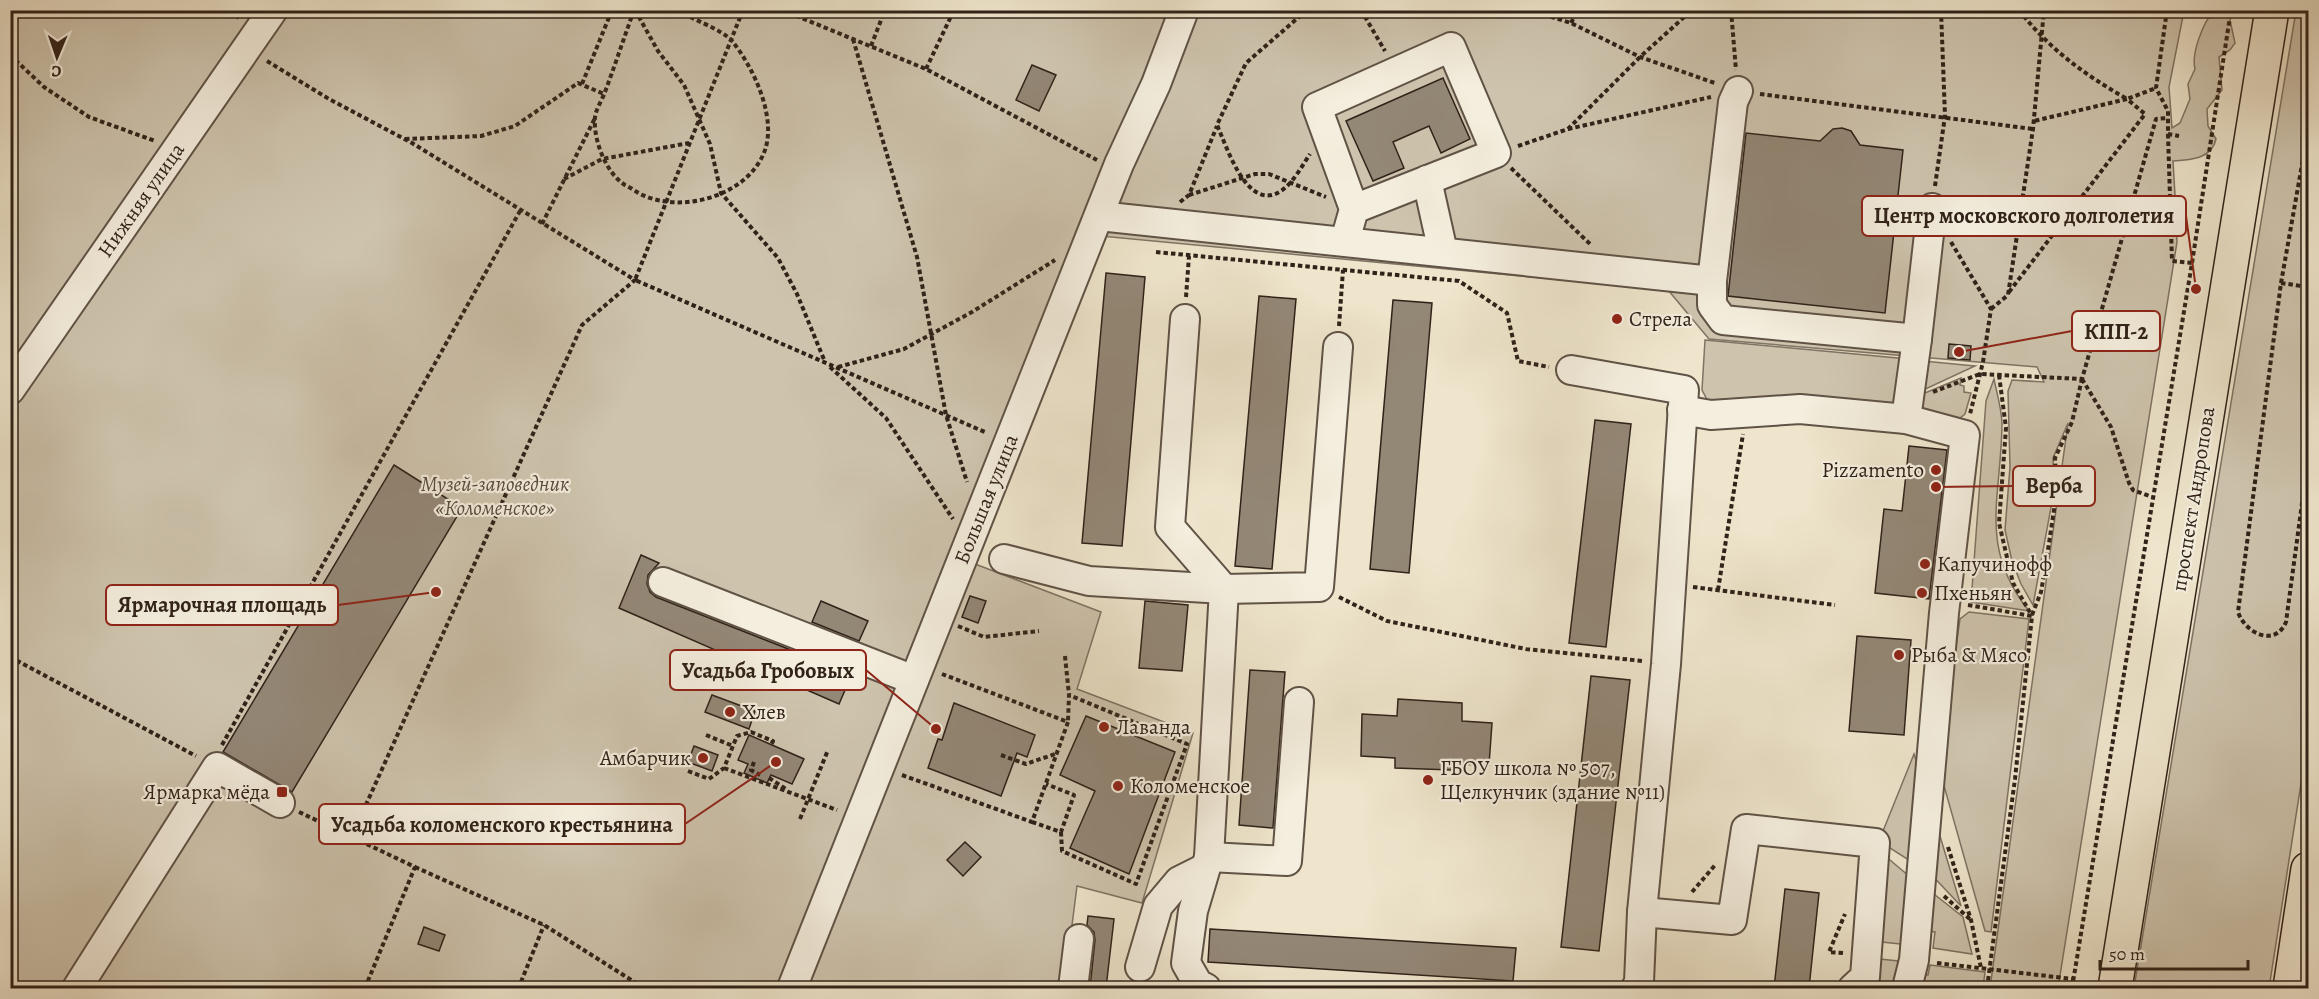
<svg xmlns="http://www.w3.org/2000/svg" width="2319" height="999" font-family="Alegreya,serif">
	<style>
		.green { fill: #cec4ae; stroke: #7f7364; stroke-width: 1.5 }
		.building { fill: #938776; stroke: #302219; stroke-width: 1.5 }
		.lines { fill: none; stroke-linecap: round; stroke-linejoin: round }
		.minor-casing { stroke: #605346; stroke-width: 32 }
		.major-casing { stroke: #302219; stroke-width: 36 }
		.path { stroke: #302219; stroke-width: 4; stroke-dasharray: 4.5 3; stroke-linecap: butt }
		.minor { stroke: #f4eede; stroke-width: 28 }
		.major { stroke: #eee5cc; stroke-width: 33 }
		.poi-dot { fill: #8f2418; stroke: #f4eede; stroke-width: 2 }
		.labels { text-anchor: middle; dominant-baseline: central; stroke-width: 4.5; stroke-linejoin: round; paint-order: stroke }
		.street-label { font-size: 21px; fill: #302219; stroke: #f4eede }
		.poi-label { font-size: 21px; fill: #302219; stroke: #f4eede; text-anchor: start }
		.park-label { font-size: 21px; font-style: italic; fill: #584a3e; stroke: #f4eede }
		.leader { fill: none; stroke: #8f2418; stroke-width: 2 }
		.callout-dot { fill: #8f2418; stroke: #f4eede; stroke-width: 2 }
		.callout { fill: #f4eede; stroke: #8f2418; stroke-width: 2 }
		.callout-label { font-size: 22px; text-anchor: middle; font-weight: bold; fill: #302219 }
	</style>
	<rect width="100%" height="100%" fill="#eee5cc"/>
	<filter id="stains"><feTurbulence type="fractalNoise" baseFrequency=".00333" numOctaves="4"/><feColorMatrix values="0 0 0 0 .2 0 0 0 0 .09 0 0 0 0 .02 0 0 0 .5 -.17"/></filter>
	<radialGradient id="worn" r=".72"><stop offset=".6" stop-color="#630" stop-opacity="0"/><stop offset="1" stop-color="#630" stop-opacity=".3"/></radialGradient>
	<g class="green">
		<path d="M10,11H2184L2169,87L2172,128L2180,123L2190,99L2188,84L2195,69C2191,53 2203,24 2213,11H2231L2230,20L2235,43L2230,50L2219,57L2222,90L2207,109L2208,126L2216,139C2212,159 2190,160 2173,161L2175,195L2184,215L2176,223L2177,242L2058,988H1990L2068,423L2053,458L2054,491L2033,605L2021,584L2012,561L2005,530L2010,467L2008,391L2012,380L2044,382L2037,367L1709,339L1668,290L1101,236L975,564L1101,612L1077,689L1193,733L1142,903L1077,886L1064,988H11Z"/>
		<polygon points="2296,11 2308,11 2308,739 2269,988 2134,988"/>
		<polygon points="1705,340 1908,359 1896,400 1889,405 1710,405 1702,390"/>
		<polygon points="1923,361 1975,366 1919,392"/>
		<polygon points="1961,378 1960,385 1964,386 1964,392 1971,393 1965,414 1960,418 1922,410 1919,405 1920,395"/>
		<path d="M1994,379C1997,394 2002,410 2002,425C2001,499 1978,547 2029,611L1971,602L1986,401Z"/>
		<polygon points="1969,612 2029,619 1991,932 1985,931 1939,768 1960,619"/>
		<polygon points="1914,754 1925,789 1918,866 1879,841"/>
		<polygon points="1931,806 1961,906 1925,868"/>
		<polygon points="1877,849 1916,882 1910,945 1872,941"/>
		<polygon points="1925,887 1963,917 1972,954 1933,948 1935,932 1921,930"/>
		<polygon points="1871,958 1907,962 1902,988 1870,988"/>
		<polygon points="1930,965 1985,972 1983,988 1911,988 1914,973 1928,975"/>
	</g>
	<g class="building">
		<polygon points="1032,65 1056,75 1039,111 1016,100"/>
		<polygon points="1443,78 1470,139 1441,153 1429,126 1393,142 1404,168 1373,181 1346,121"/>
		<polygon points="1842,128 1851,131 1860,145 1903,150 1885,313 1728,296 1746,133 1820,141 1833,129"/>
		<polygon points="1106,273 1145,277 1122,546 1082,543"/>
		<polygon points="1259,296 1296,299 1272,569 1235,566"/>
		<polygon points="1393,300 1432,303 1409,573 1370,569"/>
		<polygon points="1949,344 1971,346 1970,360 1948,358"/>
		<polygon points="1595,420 1631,424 1606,647 1569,643"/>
		<polygon points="1909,446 1947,450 1929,599 1875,593 1884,509 1902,511"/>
		<polygon points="394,465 462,508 292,792 223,752"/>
		<polygon points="641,555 659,563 648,575 647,584 650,592 656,597 852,674 839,704 619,608"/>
		<polygon points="970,596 986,601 978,623 962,617"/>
		<polygon points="821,601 868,621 859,641 812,622"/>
		<polygon points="1145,601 1188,605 1182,671 1139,668"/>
		<polygon points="1857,636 1911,640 1904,735 1849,731"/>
		<polygon points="1250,670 1285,672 1273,828 1239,825"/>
		<polygon points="1591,676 1630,680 1599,951 1561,947"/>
		<polygon points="712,695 755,711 749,729 705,712"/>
		<polygon points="1398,699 1462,703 1462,721 1492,723 1489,765 1453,764 1452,770 1395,768 1395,758 1361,756 1362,714 1397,716"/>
		<polygon points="954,703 1035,735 1027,757 1017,753 1001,796 928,768 938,739 942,740"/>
		<polygon points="1086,716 1175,752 1129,874 1070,848 1095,791 1060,775"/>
		<polygon points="749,735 804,759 792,784 771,775 767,783 744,773 748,764 738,760"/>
		<polygon points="694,746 718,755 712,771 688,762"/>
		<polygon points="965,842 981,857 963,876 947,860"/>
		<polygon points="1785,889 1819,893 1809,988 1774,988"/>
		<polygon points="1088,916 1114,919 1106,988 1090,988 1095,940 1094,932 1087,925"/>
		<polygon points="424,927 445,935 439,951 418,944"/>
		<polygon points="1210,929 1516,948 1513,981 1208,962"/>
	</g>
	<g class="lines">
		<g class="minor-casing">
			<g id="minor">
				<polyline points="1427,180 1443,252"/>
				<polyline points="1099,216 1712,281 1712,305 1723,320 1917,339 1932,208"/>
				<polyline points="1345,241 1354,209 1496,153 1451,47 1317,107 1354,209"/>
				<polyline points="1712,281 1733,102 1738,91"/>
				<polyline points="1185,319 1170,527 1224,589 1209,857 1193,911 1186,963 1198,984 1206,988"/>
				<polyline points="1571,370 1684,390 1666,664 1642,912 1639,982 1636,988"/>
				<polyline points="10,390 273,10"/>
				<polyline points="1682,410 1711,415 1800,409 1906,419 1965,435 1944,613 1914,960 1907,988"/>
				<polyline points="1906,419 1917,339"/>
				<polyline points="1004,559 1089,581 1224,589 1319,587 1338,347"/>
				<polyline points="663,582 914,680"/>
				<polyline points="1209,857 1287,861 1299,702"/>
				<polyline points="1642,912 1732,920 1746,829 1875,843 1865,977 1853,988"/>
				<polyline points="1140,967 1158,906 1179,881 1205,868"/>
				<polyline points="77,988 217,767 280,803"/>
				<polyline points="792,988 1119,164 1156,84 1184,10"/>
				<polyline points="1073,988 1079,939"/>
			</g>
		</g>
		<g class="major-casing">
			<g id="major">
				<polyline points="2115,988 2272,10"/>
				<polyline points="2290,988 2308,869"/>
			</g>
		</g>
		<g class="path">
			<polyline points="230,10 239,18"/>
			<path d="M634,10C624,38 615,65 605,92C602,100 596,109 595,117C593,140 606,173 625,185C632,188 638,194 645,196C685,213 745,195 763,155C779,121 754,68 732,41C723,30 690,18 676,10"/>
			<polyline points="635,10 658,51 684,85 710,144 721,193 778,258 797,294 825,362"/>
			<polyline points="743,10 635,280 987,433"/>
			<polyline points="782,10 926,69 1097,160"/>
			<path d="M1307,10L1246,63L1217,125C1227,147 1247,213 1281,191C1293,183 1302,166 1310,154"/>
			<polyline points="1361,10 1385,51"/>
			<polyline points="1529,10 1571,23 1640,57 1715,83"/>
			<polyline points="1731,10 1736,70"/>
			<path d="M2019,10C2050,50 2084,74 2127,99L2156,88"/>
			<polyline points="2167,10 2156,88 2168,111 2168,134 2179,136"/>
			<polyline points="1571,23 1578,10"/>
			<polyline points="853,39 917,257 946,415 967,482"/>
			<polyline points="871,46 885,10"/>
			<polyline points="10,55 44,87 89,117 155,141"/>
			<polyline points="267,61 329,99 412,143 635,280 582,325 351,838"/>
			<polyline points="926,69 954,10"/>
			<polyline points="582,84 612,10"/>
			<polyline points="1760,94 2033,129"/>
			<polyline points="1568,129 1711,97"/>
			<path d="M2308,131L2281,283L2238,612C2245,633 2275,648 2286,622L2308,459"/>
			<polyline points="2168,134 2172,261 2192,263"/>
			<polyline points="405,139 481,136 515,126 578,83 604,94"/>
			<polyline points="1518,146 1568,129 1640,57 1692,10"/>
			<polyline points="1511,168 1590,244"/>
			<polyline points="564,179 602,159 689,143"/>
			<polyline points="1935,186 1945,116 1941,10"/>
			<polyline points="1189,195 1255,174 1269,174 1326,197"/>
			<polyline points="1180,202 1189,195 1217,126"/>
			<polyline points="542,224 595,118"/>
			<polyline points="1951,242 1991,309 1983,362 1970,414"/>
			<polyline points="1156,252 1459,281 1507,313 1518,361 1549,367"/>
			<polyline points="2281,283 2308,287"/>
			<polyline points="2009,292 2145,114 2127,99 2034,121"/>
			<polyline points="1186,297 1189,256"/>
			<polyline points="1991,309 2008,295 2033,129 2044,10"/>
			<polyline points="1339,326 1343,270"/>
			<polyline points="830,367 886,418 953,519"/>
			<polyline points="838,367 904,349 972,312 1055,260"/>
			<polyline points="1999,375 2006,428 1999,523 2013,583 2032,616"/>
			<polyline points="2082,379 2111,427 2129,483 2133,490 2152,497"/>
			<polyline points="1933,392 1980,374 2082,379 2156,119 2168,118"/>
			<polyline points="1693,587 1835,605"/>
			<polyline points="1718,590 1743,434"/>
			<polyline points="1339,597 1387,621 1526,649 1643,661"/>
			<polyline points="1968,605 2032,616 2015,779 1987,988"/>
			<polyline points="2032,615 2041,592 2046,563 2057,490 2055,458 2072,422 2082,379"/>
			<polyline points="958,626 984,637 1039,631"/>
			<polyline points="1065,656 1069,695 1068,721"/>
			<polyline points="10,657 196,756"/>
			<polyline points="706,735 733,746"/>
			<polyline points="222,745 520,211"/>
			<polyline points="1001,755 1026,764 1055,754"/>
			<polyline points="754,762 751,770 760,775"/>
			<polyline points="724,768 837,810"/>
			<polyline points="688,771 709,779 724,768 737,736 751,732 773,741 771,745"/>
			<polyline points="902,775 1032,822 1068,722 942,674"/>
			<polyline points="769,778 786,789"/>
			<polyline points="299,812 415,867 365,988"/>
			<polyline points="800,819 828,750"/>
			<polyline points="1032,822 1061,832 1074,795 1046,784"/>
			<polyline points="1061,832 1062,851 1136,884 1187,744 1069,695"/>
			<polyline points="1948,847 1971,920 1981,968"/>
			<polyline points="415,867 544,925 644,988"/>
			<polyline points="1692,892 1716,864"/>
			<polyline points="1944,896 1971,920"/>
			<polyline points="1843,953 1829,952 1845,914"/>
			<polyline points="1937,963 2073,979"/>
			<polyline points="521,982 544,925"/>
			<polyline points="2072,988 2192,263 2231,10"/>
		</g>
		<use href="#minor" class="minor"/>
		<use href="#major" class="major"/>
	</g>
	<g class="poi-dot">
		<circle cx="1617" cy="319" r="6"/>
		<circle cx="1936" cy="470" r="6"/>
		<circle cx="1925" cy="564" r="6"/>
		<circle cx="1922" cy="593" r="6"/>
		<circle cx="1899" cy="655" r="6"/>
		<circle cx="730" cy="712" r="6"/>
		<circle cx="1104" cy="727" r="6"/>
		<circle cx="703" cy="758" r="6"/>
		<circle cx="1428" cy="780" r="6"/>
		<circle cx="1118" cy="786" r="6"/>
		<rect x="276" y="786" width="12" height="12" rx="3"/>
	</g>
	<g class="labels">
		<g class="street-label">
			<text transform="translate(141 200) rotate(-55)">Нижняя улица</text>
			<text transform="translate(986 499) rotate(-68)">Большая улица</text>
			<text transform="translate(2193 499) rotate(-81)">проспект Андропова</text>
		</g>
		<g class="poi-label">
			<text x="1629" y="319">Стрела</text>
			<text x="1924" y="470" text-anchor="end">Pizzamento</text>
			<text x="1937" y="564">Капучинофф</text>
			<text x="1934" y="593">Пхеньян</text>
			<text x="1911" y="655">Рыба &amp; Мясо</text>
			<text x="742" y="712">Хлев</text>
			<text x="1116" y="727">Лаванда</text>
			<text x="691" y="758" text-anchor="end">Амбарчик</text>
			<text x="1440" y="768">ГБОУ школа № 507,<tspan x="1440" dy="24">Щелкунчик (здание №11)</tspan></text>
			<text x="1130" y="786">Коломенское</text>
			<text x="270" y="792" text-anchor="end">Ярмарка мёда</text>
		</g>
		<g class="park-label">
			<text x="495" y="484">Музей-заповедник<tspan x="495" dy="24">«Коломенское»</tspan></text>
		</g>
	</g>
	<path class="leader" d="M2196 289L2186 216M1959 352L2072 331M1936 487L2013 486M436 592L338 605M936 729L866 670M776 762L685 824"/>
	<g class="callout-dot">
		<circle cx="2196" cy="289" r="6"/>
		<circle cx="1959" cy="352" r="6"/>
		<circle cx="1936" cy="487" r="6"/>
		<circle cx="436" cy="592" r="6"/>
		<circle cx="936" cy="729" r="6"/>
		<circle cx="776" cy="762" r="6"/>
	</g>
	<g class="callout">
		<rect x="1862" y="196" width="324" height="40" rx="6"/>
		<rect x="2072" y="311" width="88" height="40" rx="6"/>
		<rect x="2013" y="466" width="82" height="40" rx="6"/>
		<rect x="106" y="585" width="232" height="40" rx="6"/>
		<rect x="670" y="650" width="196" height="40" rx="6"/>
		<rect x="319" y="804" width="366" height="40" rx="6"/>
	</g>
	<g class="callout-label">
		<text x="2024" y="223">Центр московского долголетия</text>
		<text x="2116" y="339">КПП-2</text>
		<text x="2054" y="493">Верба</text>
		<text x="222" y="612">Ярмарочная площадь</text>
		<text x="768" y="678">Усадьба Гробовых</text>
		<text x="502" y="832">Усадьба коломенского крестьянина</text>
	</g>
	<rect width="2319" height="999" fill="none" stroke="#eee5cc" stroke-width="36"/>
	<rect x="12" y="12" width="2295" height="975" fill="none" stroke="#302219" stroke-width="3"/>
	<rect x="18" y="18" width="2283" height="963" fill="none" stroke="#302219" stroke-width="1.5"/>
	<g transform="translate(57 57) rotate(182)" stroke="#f4eede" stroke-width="4.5" paint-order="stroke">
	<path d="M0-4.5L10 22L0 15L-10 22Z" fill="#302219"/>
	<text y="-9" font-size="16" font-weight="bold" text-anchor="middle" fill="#302219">С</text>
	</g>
	<path d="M2100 960v9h148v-9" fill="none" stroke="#302219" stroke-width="3"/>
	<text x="2109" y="960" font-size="18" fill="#302219" stroke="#f4eede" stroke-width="4.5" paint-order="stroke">50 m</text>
	<rect width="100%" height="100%" filter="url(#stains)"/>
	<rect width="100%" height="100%" fill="url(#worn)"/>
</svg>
